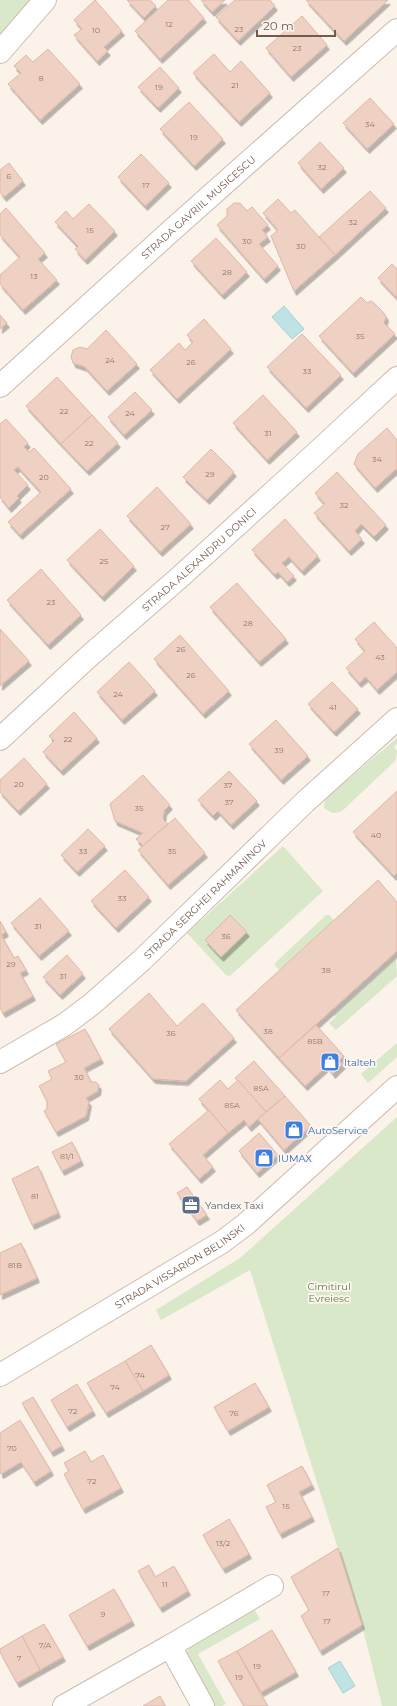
<svg xmlns="http://www.w3.org/2000/svg" width="397" height="1706" font-family="Montserrat,sans-serif">
	<style>
		.green { fill: #d8e8c8 }
		.water { fill: #bfe2e4; stroke: #a6d2d5 }
		.building { fill: #efd1c3; stroke: #e0b6a4; filter: url(#shadow) }
		.lines { fill: none; stroke-linecap: round; stroke-linejoin: round }
		.minor-casing { stroke: #cdbab0; stroke-width: 24 }
		.secondary-casing { stroke: #d1bcb0; stroke-width: 24 }
		.minor { stroke: #fff; stroke-width: 22 }
		.secondary { stroke: #fff; stroke-width: 22 }
		.labels { text-anchor: middle; dominant-baseline: central; stroke-width: 3.5; stroke-linejoin: round; paint-order: stroke }
		.number-label { font-size: 8px; fill: #93776b }
		.street-label { font-size: 10px; fill: #74594e; stroke: #fef7f0 }
		.shop-label { font-size: 10px; fill: #366cbe; stroke: #fef7f0; text-anchor: start }
		.service-label { font-size: 10px; fill: #4e5e75; stroke: #fef7f0; text-anchor: start }
		.park-label { font-size: 10px; fill: #5a7947; stroke: #fef7f0 }
	</style>
	<defs>
		<filter id="shadow"><feDropShadow dx="2.5" dy="4.5" stdDeviation="0" flood-color="#0004"/></filter>
	</defs>
	<rect width="100%" height="100%" fill="#fbf3ea"/>
	<g class="green">
		<polygon points="0,0 30,0 0,36"/>
		<polygon points="397,738 397,744 394,747 397,751 396,760 341,812 332,813 324,808 325,799"/>
		<polygon points="283,846 323,891 230,976 226,975 187,933"/>
		<polygon points="326,915 329,915 334,920 279,970 274,964"/>
		<polygon points="396,959 397,976 336,1030 329,1023 336,1017 334,1015"/>
		<polygon points="397,1043 397,1057 368,1083 361,1074"/>
		<polygon points="397,1117 397,1706 382,1706 362,1625 250,1270 161,1320 156,1310 240,1258"/>
		<polygon points="254,1609 260,1619 198,1654 226,1704 221,1706 214,1706 189,1660 187,1652 191,1646"/>
	</g>
	<g class="water">
		<polygon points="284,306 304,329 292,339 272,317"/>
		<polygon points="340,1661 355,1686 343,1693 328,1668"/>
	</g>
	<g class="building">
		<polygon points="95,0 122,31 104,47 108,51 97,61 74,35 82,29 74,20"/>
		<polygon points="127,0 150,0 156,6 144,18"/>
		<polygon points="168,0 188,0 204,18 160,59 135,31"/>
		<polygon points="201,0 225,0 212,12"/>
		<polygon points="235,0 270,0 275,6 238,41 216,17"/>
		<polygon points="306,0 388,0 344,41"/>
		<polygon points="302,16 327,45 291,77 266,48"/>
		<polygon points="48,49 80,84 40,120 8,84 21,73 14,66 26,55 33,62"/>
		<polygon points="214,54 230,72 241,61 270,93 239,122 193,73"/>
		<polygon points="160,67 179,88 158,108 138,87"/>
		<polygon points="370,98 394,124 367,149 343,123"/>
		<polygon points="189,102 223,139 194,166 160,129"/>
		<polygon points="320,142 344,168 321,189 298,163"/>
		<polygon points="141,154 169,183 145,206 118,177"/>
		<polygon points="9,163 23,181 4,197 0,192 0,170"/>
		<polygon points="370,191 386,208 335,255 319,237"/>
		<polygon points="278,199 291,213 295,210 335,255 294,291 271,236 278,230 263,213"/>
		<polygon points="234,203 240,203 247,211 252,207 268,225 262,230 268,237 259,244 278,266 264,279 217,225 227,216 227,209"/>
		<polygon points="89,204 115,231 85,260 75,249 78,246 55,222 66,211 73,219"/>
		<polygon points="6,208 45,253 38,259 57,280 23,310 0,284 0,275 20,257 0,235 0,214"/>
		<polygon points="216,238 247,272 222,295 191,261"/>
		<polygon points="392,264 397,269 397,298 378,278"/>
		<polygon points="361,297 367,303 371,301 374,303 384,313 386,317 384,323 395,334 353,373 319,336"/>
		<polygon points="0,315 7,323 0,329"/>
		<polygon points="204,319 231,349 177,399 150,370 179,343 185,350 193,342 187,335"/>
		<polygon points="106,330 137,364 107,391 85,367 73,363 71,357 73,350 80,347 87,349"/>
		<polygon points="302,334 341,375 306,408 267,367"/>
		<polygon points="57,377 92,415 61,444 26,406"/>
		<polygon points="135,392 152,410 124,435 108,417"/>
		<polygon points="263,395 297,432 267,460 233,423"/>
		<polygon points="92,415 118,443 87,471 61,444"/>
		<polygon points="6,419 28,443 24,447 29,452 34,448 71,489 20,535 8,522 41,492 18,467 14,470 28,485 17,496 19,498 9,508 0,497 0,424"/>
		<polygon points="387,428 397,440 397,471 396,469 375,488 354,464 358,454"/>
		<polygon points="211,449 234,472 207,500 183,477"/>
		<polygon points="337,472 386,525 374,537 361,524 355,531 362,539 349,551 314,513 325,504 315,493"/>
		<polygon points="157,487 191,524 160,552 127,516"/>
		<polygon points="285,519 318,556 302,571 289,557 282,563 294,576 287,582 278,572 275,575 252,550"/>
		<polygon points="100,529 134,566 102,597 67,560"/>
		<polygon points="41,569 81,615 48,645 7,600"/>
		<polygon points="237,583 286,639 259,662 210,607"/>
		<polygon points="374,622 397,648 397,672 377,690 366,677 359,683 346,668 365,651 355,639"/>
		<polygon points="0,629 29,661 0,686"/>
		<polygon points="180,635 229,691 203,714 154,659"/>
		<polygon points="129,662 155,691 122,720 97,692"/>
		<polygon points="332,682 358,709 334,732 308,704"/>
		<polygon points="74,712 97,738 61,771 43,752 54,741 49,736"/>
		<polygon points="276,720 308,756 281,780 249,744"/>
		<polygon points="24,758 47,784 18,811 0,792 0,780"/>
		<polygon points="229,771 257,801 231,825 218,811 213,816 198,800"/>
		<polygon points="143,775 170,805 164,811 163,819 168,824 143,846 136,839 143,833 115,821 110,804"/>
		<polygon points="397,791 397,873 394,876 353,832"/>
		<polygon points="175,818 205,853 168,885 138,850"/>
		<polygon points="88,829 105,846 77,872 61,855"/>
		<polygon points="125,870 149,897 116,928 91,901"/>
		<polygon points="378,880 397,902 397,951 279,1058 236,1010"/>
		<polygon points="40,898 69,931 39,956 11,923"/>
		<polygon points="230,915 247,932 221,957 205,940"/>
		<polygon points="0,921 6,932 1,935 14,958 18,956 26,970 20,973 33,996 3,1013 0,1008"/>
		<polygon points="67,955 83,974 60,995 43,977"/>
		<polygon points="149,993 177,1026 203,1003 234,1038 186,1081 153,1079 109,1029"/>
		<polygon points="316,1025 344,1056 339,1061 343,1064 333,1074 327,1066 305,1086 279,1058"/>
		<polygon points="85,1029 101,1059 84,1068 91,1082 96,1082 99,1085 98,1091 86,1098 89,1102 86,1116 56,1132 44,1111 47,1109 47,1101 39,1086 52,1079 48,1071 66,1062 56,1044"/>
		<polygon points="254,1061 285,1096 266,1112 235,1078"/>
		<polygon points="220,1080 228,1089 238,1080 266,1112 249,1127 244,1120 228,1133 199,1099"/>
		<polygon points="285,1096 311,1126 284,1150 258,1119"/>
		<polygon points="209,1110 228,1133 203,1155 213,1167 199,1179 169,1144"/>
		<polygon points="259,1133 278,1155 257,1173 239,1151"/>
		<polygon points="72,1142 81,1161 62,1171 52,1152"/>
		<polygon points="38,1166 58,1213 32,1225 12,1179"/>
		<polygon points="187,1187 207,1215 197,1221 177,1193"/>
		<polygon points="21,1243 37,1278 0,1295 0,1253"/>
		<polygon points="151,1345 169,1375 143,1391 125,1361"/>
		<polygon points="125,1361 143,1391 106,1413 87,1383"/>
		<polygon points="255,1383 269,1407 228,1431 214,1407"/>
		<polygon points="77,1384 93,1411 67,1427 51,1400"/>
		<polygon points="33,1397 62,1446 51,1452 22,1403"/>
		<polygon points="20,1420 51,1471 34,1482 21,1462 1,1474 0,1473 0,1433"/>
		<polygon points="85,1451 91,1462 103,1455 121,1488 83,1509 64,1474 69,1471 64,1463"/>
		<polygon points="302,1466 312,1485 299,1492 312,1517 280,1534 266,1507 276,1502 267,1485"/>
		<polygon points="229,1519 249,1554 223,1569 203,1535"/>
		<polygon points="338,1548 362,1625 320,1651 301,1616 309,1610 291,1577"/>
		<polygon points="149,1565 155,1577 174,1566 188,1591 160,1608 138,1571"/>
		<polygon points="114,1589 132,1621 87,1646 69,1615"/>
		<polygon points="44,1624 63,1657 40,1670 22,1636"/>
		<polygon points="272,1630 296,1672 261,1692 237,1651"/>
		<polygon points="22,1636 40,1670 17,1683 0,1652 0,1649"/>
		<polygon points="237,1651 267,1705 265,1706 244,1706 218,1661"/>
		<polygon points="160,1696 165,1706 143,1706"/>
	</g>
	<g class="lines">
		<g class="minor-casing">
			<g id="minor">
				<polyline points="0,52 45,0"/>
				<path id="s1" d="M0,386L172,230L397,30"/>
				<path id="s2" d="M0,739L87,658L180,577L314,455L397,378"/>
				<path id="s3" d="M0,1062L64,1025L92,1004L142,960L305,802L397,719"/>
				<polyline points="170,1646 272,1586"/>
				<polyline points="64,1706 170,1646 203,1706"/>
			</g>
		</g>
		<g class="secondary-casing">
			<g id="secondary">
				<path id="s4" d="M0,1375L222,1242L246,1224L397,1087"/>
			</g>
		</g>
		<use href="#minor" class="minor"/>
		<use href="#secondary" class="secondary"/>
	</g>
	<defs>
		<g id="shop-square" transform="scale(1)"><rect x="-9" y="-9" width="18" height="18" rx="4" fill="#3f7fe0" stroke="#fef7f0"/><path d="M-5-2.5h2.3a2.7 3.5 0 0 1 5.4 0H5L5.5 6h-11ZM-1.5-2.5h3a1.5 2.3 0 0 0-3 0Z" fill="#fff"/></g>
		<g id="office-square" transform="scale(1)"><rect x="-9" y="-9" width="18" height="18" rx="4" fill="#5c6f8a" stroke="#fef7f0"/><path d="M-6-3h4V-5.5h4V-3h4V5H-6ZM-1-4.5V-3h2v-1.5ZM-6 0V1H6V0Z" fill="#fff"/></g>
	</defs>
	<g fill-rule="evenodd">
		<use href="#shop-square" x="330" y="1062"/>
		<use href="#shop-square" x="294" y="1130"/>
		<use href="#shop-square" x="264" y="1158"/>
		<use href="#office-square" x="191" y="1205"/>
	</g>
	<g class="labels">
		<g class="number-label">
			<text x="169" y="24">12</text>
			<text x="239" y="29">23</text>
			<text x="96" y="30">10</text>
			<text x="297" y="48">23</text>
			<text x="41" y="78">8</text>
			<text x="235" y="85">21</text>
			<text x="159" y="87">19</text>
			<text x="370" y="124">34</text>
			<text x="194" y="137">19</text>
			<text x="322" y="167">32</text>
			<text x="9" y="176">6</text>
			<text x="146" y="185">17</text>
			<text x="353" y="222">32</text>
			<text x="90" y="230">15</text>
			<text x="247" y="241">30</text>
			<text x="301" y="246">30</text>
			<text x="227" y="272">28</text>
			<text x="34" y="276">13</text>
			<text x="360" y="336">35</text>
			<text x="110" y="360">24</text>
			<text x="191" y="362">26</text>
			<text x="307" y="371">33</text>
			<text x="64" y="411">22</text>
			<text x="130" y="413">24</text>
			<text x="268" y="433">31</text>
			<text x="89" y="443">22</text>
			<text x="377" y="459">34</text>
			<text x="210" y="474">29</text>
			<text x="44" y="477">20</text>
			<text x="344" y="505">32</text>
			<text x="165" y="527">27</text>
			<text x="104" y="561">25</text>
			<text x="51" y="602">23</text>
			<text x="248" y="623">28</text>
			<text x="181" y="649">26</text>
			<text x="380" y="657">43</text>
			<text x="191" y="675">26</text>
			<text x="118" y="694">24</text>
			<text x="333" y="707">41</text>
			<text x="68" y="739">22</text>
			<text x="279" y="750">39</text>
			<text x="19" y="784">20</text>
			<text x="228" y="785">37</text>
			<text x="229" y="802">37</text>
			<text x="139" y="808">35</text>
			<text x="376" y="835">40</text>
			<text x="83" y="851">33</text>
			<text x="172" y="851">35</text>
			<text x="122" y="898">33</text>
			<text x="38" y="926">31</text>
			<text x="226" y="936">36</text>
			<text x="11" y="964">29</text>
			<text x="326" y="970">38</text>
			<text x="63" y="976">31</text>
			<text x="268" y="1031">38</text>
			<text x="171" y="1033">36</text>
			<text x="315" y="1041">85B</text>
			<text x="79" y="1077">30</text>
			<text x="261" y="1088">85A</text>
			<text x="232" y="1105">85A</text>
			<text x="67" y="1156">81/1</text>
			<text x="35" y="1196">81</text>
			<text x="15" y="1265">81B</text>
			<text x="140" y="1375">74</text>
			<text x="115" y="1387">74</text>
			<text x="73" y="1411">72</text>
			<text x="234" y="1413">76</text>
			<text x="12" y="1448">70</text>
			<text x="92" y="1481">72</text>
			<text x="286" y="1506">15</text>
			<text x="223" y="1543">13/2</text>
			<text x="165" y="1584">11</text>
			<text x="326" y="1593">17</text>
			<text x="103" y="1614">9</text>
			<text x="327" y="1621">17</text>
			<text x="45" y="1645">7/A</text>
			<text x="19" y="1658">7</text>
			<text x="257" y="1666">19</text>
			<text x="239" y="1677">19</text>
		</g>
		<g class="street-label">
			<text stroke="none"><textPath href="#s1" startOffset="267">STRADA GAVRIIL MUSICESCU</textPath></text>
			<text stroke="none"><textPath href="#s2" startOffset="268">STRADA ALEXANDRU DONICI</textPath></text>
			<text stroke="none"><textPath href="#s3" startOffset="263">STRADA SERGHEI RAHMANINOV</textPath></text>
			<text stroke="none"><textPath href="#s4" startOffset="210">STRADA VISSARION BELINSKI</textPath></text>
		</g>
		<g class="shop-label">
			<text x="344" y="1062">Italteh</text>
			<text x="308" y="1130">AutoService</text>
			<text x="278" y="1158">IUMAX</text>
		</g>
		<g class="service-label">
			<text x="205" y="1205">Yandex Taxi</text>
		</g>
		<g class="park-label">
			<text x="329" y="1286">Cimitirul<tspan x="329" dy="12">Evreiesc</tspan></text>
		</g>
	</g>
	<path d="M257 30v6h78v-6" fill="none" stroke="#74594e" stroke-width="2"/>
	<text x="263" y="30" font-size="12" fill="#74594e" stroke="#fef7f0" stroke-width="3" paint-order="stroke">20 m</text>
</svg>
